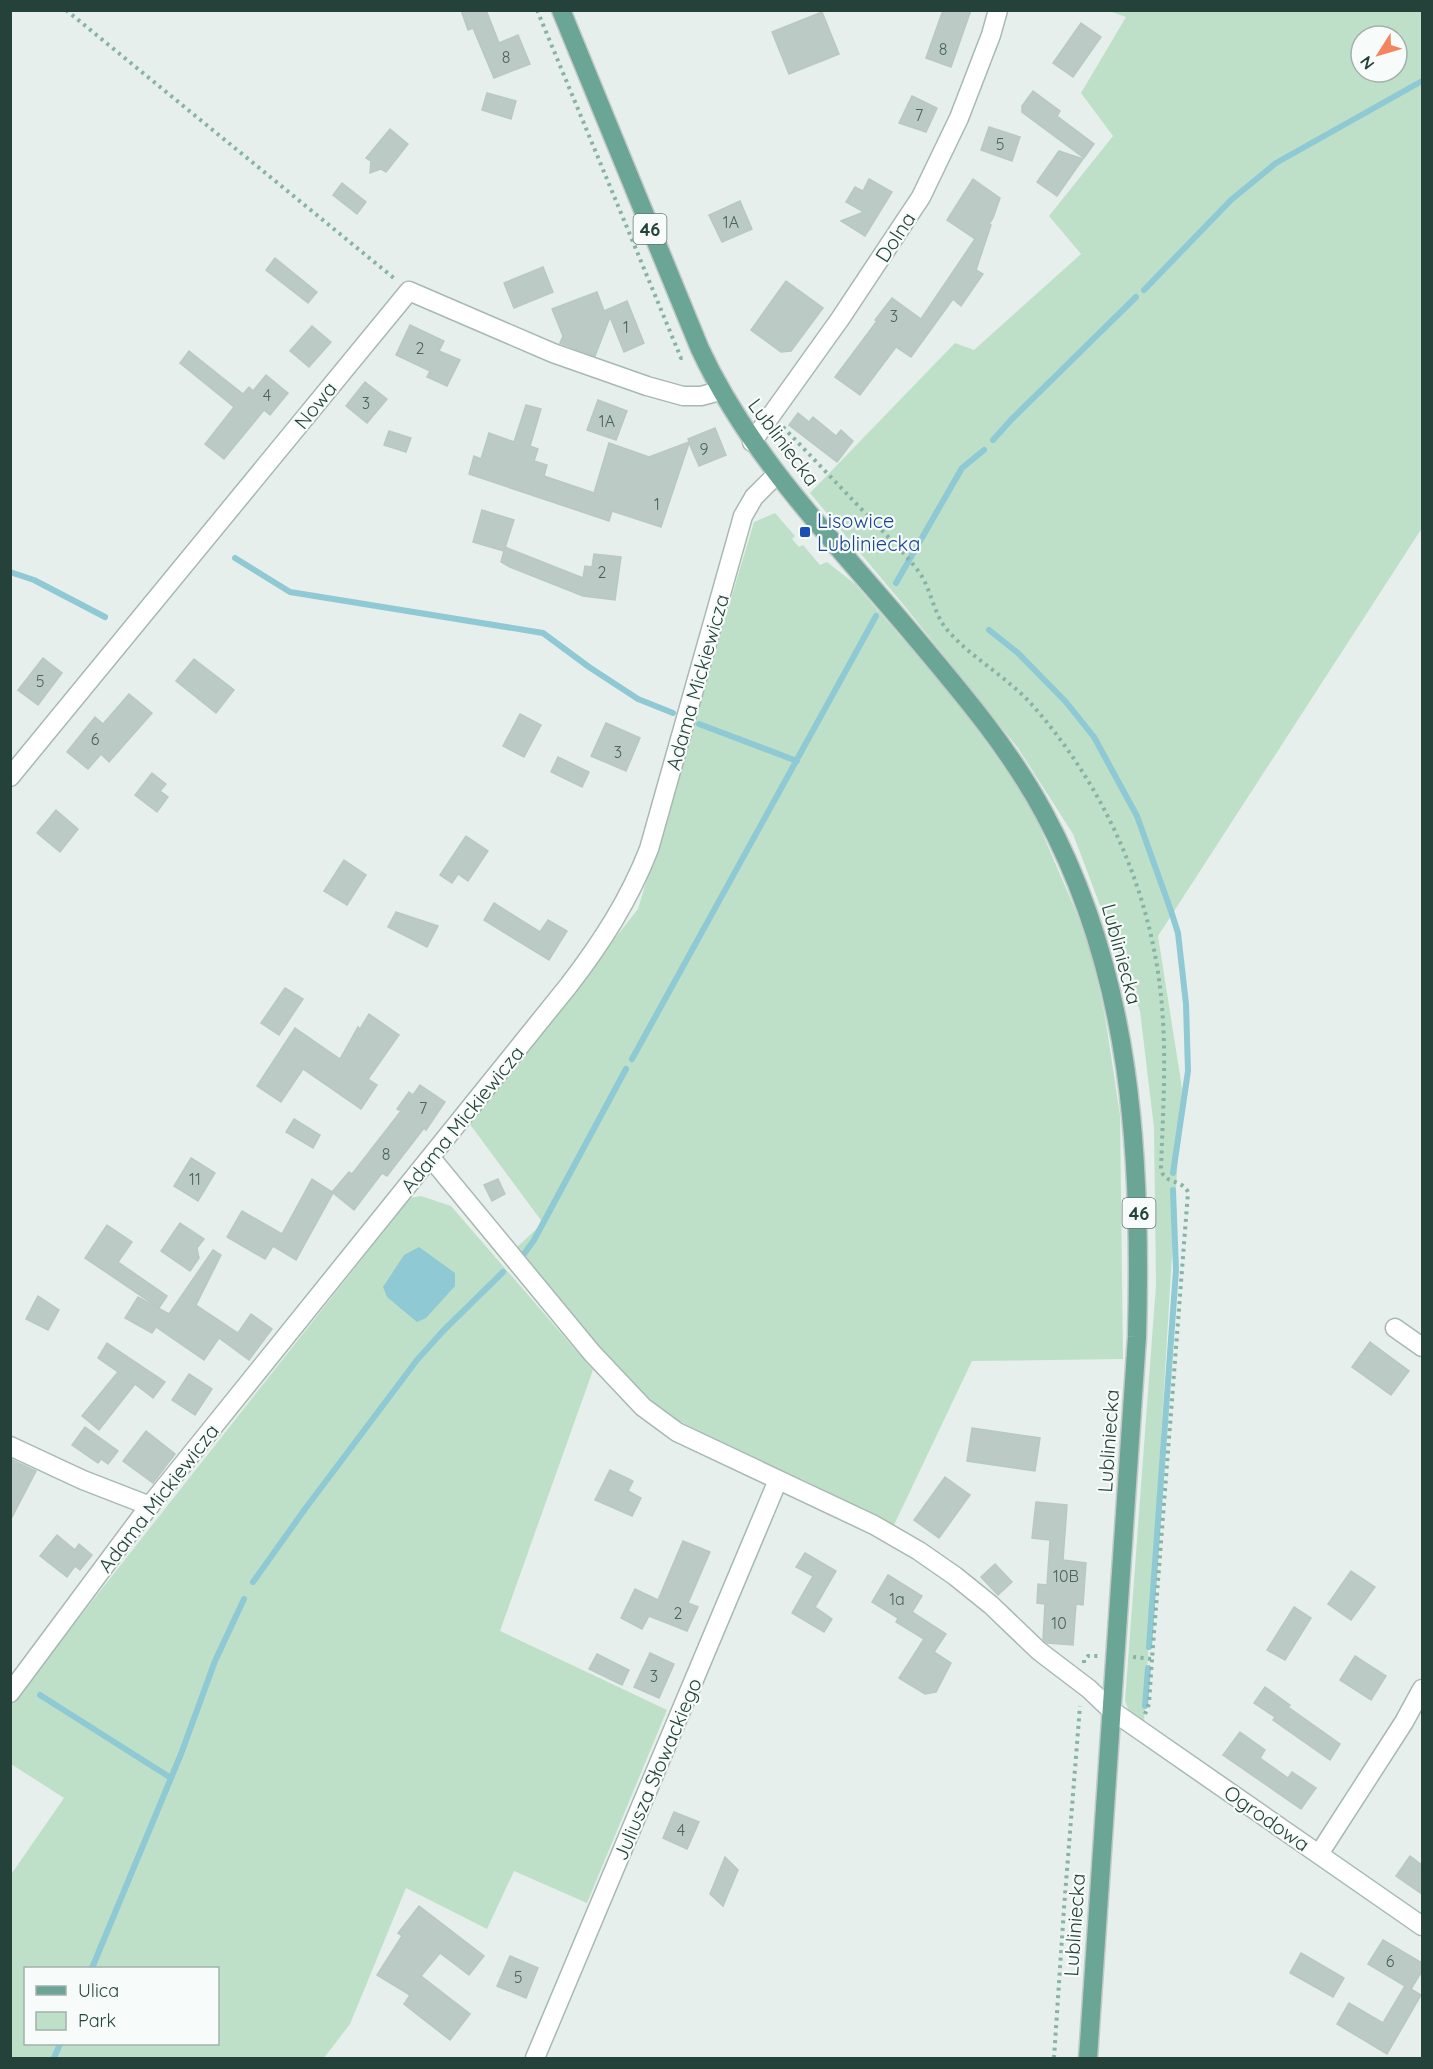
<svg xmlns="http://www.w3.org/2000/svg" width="1433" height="2069" font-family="Quicksand,sans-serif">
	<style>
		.green { fill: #bfe0c8; fill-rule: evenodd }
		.water { fill: #8ec9d4 }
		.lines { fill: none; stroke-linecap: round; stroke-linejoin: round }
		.stream { stroke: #8ec9d4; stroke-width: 6 }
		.building { fill: #bbcac4; stroke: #b8c9c2; stroke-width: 1.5 }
		.minor-casing { stroke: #a8b8b2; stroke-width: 21 }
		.major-casing { stroke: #c2cac8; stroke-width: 21 }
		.path { stroke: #86b3a5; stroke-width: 4; stroke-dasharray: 3 4.5; stroke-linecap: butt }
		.minor { stroke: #fff; stroke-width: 18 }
		.major { stroke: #6aa596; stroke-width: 18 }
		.transit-dot { fill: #1a4fb4; stroke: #f7fbf9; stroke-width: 2 }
		.labels { text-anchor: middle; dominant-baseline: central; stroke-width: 4.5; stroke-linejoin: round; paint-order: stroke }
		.number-label { font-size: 16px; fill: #4a645c }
		.shield { fill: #f7fbf9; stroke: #637a73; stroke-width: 1.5 }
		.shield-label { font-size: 18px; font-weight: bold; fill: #24423a }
		.street-label { font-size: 20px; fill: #24423a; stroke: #f7fbf9 }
		.transit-label { font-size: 20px; fill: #164399; stroke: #f7fbf9; text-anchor: start }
	</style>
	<rect width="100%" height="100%" fill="#e6efeb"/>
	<g class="green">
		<path d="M1109,11H1422V528L1158,936L1182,1088L1144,1722L1129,1711L1125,1701L1156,1285L1154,1128L1140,1011L1073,834L1018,748L902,603L810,493L955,343L974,350L1081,254L1049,216L1113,136L1081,93L1126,17ZM1361,36H1397V72H1361Z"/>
		<polygon points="775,513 795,536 792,539 799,547 803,545 820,565 827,562 855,584 954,698 1028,800 1075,909 1092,956 1105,1016 1120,1115 1123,1359 972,1361 894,1525 804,1480 738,1451 656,1409 618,1370 516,1248 543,1223 469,1123 638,909 754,522"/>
		<path d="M421,1196L451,1206L593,1370L500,1631L667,1710L587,1903L514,1871L487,1929L406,1888L350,2024L324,2058H11L10,1876L64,1798L11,1764V1704L410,1198ZM26,1968H218V2044H26Z"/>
	</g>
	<polygon class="water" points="419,1247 455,1273 455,1286 426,1318 417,1322 387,1297 383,1287 404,1255"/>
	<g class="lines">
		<g class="stream">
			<polyline points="1144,290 1231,200 1276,163 1422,81"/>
			<polyline points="993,440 1011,420 1136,297"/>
			<polyline points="235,558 290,592 543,633 589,667 638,699 673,713"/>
			<polyline points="10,572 34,580 105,617"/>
			<polyline points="896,583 962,468 984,450"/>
			<polyline points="989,630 1018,653 1066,702 1094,737 1137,816 1171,911 1178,933 1186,1004 1188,1071 1173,1173"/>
			<polyline points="699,724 797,761"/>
			<polyline points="632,1059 876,616"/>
			<polyline points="524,1254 534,1240 626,1069"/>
			<polyline points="253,1582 305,1509 417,1360 443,1331 503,1272"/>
			<polyline points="1149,1647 1176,1270 1173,1190"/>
			<polyline points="40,1695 171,1778"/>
			<polyline points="1145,1706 1148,1668"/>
			<polyline points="92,1968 181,1754 215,1661 244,1599"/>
			<polyline points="54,2058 60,2044"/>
		</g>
	</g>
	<g class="building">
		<polygon points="461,10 486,10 499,43 518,35 530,64 494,78 473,28 468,30"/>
		<polygon points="943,10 971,10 951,67 926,58"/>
		<polygon points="822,12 839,54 789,74 772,32"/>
		<polygon points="1081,23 1101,37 1073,77 1053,63"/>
		<polygon points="1033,91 1060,111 1057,116 1094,144 1084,158 1022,112 1022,106"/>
		<polygon points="487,93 516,101 511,119 482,110"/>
		<polygon points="912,96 937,108 926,132 899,123"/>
		<polygon points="989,127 1020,137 1012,161 981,150"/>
		<polygon points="390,129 408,144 386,172 381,169 370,173 371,161 366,158"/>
		<polygon points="1059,151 1083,159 1057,196 1037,182"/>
		<polygon points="869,179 892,192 865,236 841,221 864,212 846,202 855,187 863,191"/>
		<polygon points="973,179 1000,198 993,218 989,224 991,225 976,270 983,274 961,306 953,299 911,357 896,347 860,395 835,377 877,321 875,320 892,298 921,319 975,239 947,220"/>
		<polygon points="342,183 366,202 357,214 333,195"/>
		<polygon points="740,201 752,229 722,242 709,215"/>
		<polygon points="275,258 317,292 308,303 266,270"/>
		<polygon points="543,267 553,292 514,308 504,283"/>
		<polygon points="786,281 823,308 791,351 781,352 751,330"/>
		<polygon points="597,292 604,311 627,301 644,343 624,352 610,317 595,356 560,343 563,336 552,309"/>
		<polygon points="410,325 444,341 439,351 460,360 447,386 427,377 430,371 396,355"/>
		<polygon points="312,326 331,342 309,367 290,351"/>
		<polygon points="189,351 243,394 249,387 253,391 266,375 288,393 270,415 264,410 224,459 205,444 234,407 180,363"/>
		<polygon points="365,382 387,399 367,423 346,406"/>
		<polygon points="598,400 627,411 616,440 587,430"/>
		<polygon points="526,405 541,409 530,446 538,449 534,461 547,465 544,476 594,493 609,443 649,457 689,442 688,439 715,428 726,455 699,466 689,443 661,527 612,511 609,521 469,474 474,456 481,459 489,433 514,442"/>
		<polygon points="798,413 809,422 813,417 836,436 841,430 853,441 837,462 789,425"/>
		<polygon points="389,431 411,438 406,452 384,445"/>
		<polygon points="482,510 514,520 504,551 473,542"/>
		<polygon points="505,547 583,578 585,566 592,567 594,554 621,557 615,600 583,596 510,567 501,562"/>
		<polygon points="43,658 62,673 38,705 18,690"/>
		<polygon points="194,659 234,690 216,713 176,681"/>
		<polygon points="129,694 152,713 109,762 101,754 88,769 67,752 95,717 103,724"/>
		<polygon points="520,714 541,725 524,757 503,746"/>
		<polygon points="606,723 640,738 626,771 591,756"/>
		<polygon points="558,757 589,772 582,787 551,772"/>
		<polygon points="152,773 166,784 160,791 168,797 157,812 135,795"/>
		<polygon points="56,810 78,829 60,852 37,833"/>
		<polygon points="466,836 488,851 468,881 458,874 452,883 440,875"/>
		<polygon points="344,860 366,875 347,905 324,891"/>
		<polygon points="494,903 540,932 548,920 567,931 549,960 484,920"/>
		<polygon points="396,912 438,926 427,947 388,927"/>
		<polygon points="285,988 303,999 279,1035 261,1023"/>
		<polygon points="369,1014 399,1035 368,1079 377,1085 361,1109 303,1069 281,1102 257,1086 295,1028 340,1059 358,1027 360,1029"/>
		<polygon points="420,1085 445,1102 426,1130 424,1128 387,1176 382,1173 354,1210 333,1193 296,1260 273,1246 265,1259 227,1237 242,1211 282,1234 312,1179 332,1192 349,1172 352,1174 401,1111 397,1109 409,1092 413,1095"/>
		<polygon points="294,1119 320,1135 313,1148 286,1132"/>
		<polygon points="191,1158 215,1173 198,1201 174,1186"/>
		<polygon points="498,1179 505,1194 492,1201 484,1185"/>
		<polygon points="180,1223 204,1239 197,1248 199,1258 190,1271 161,1251"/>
		<polygon points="107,1225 132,1242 118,1262 167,1296 159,1308 85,1258"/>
		<polygon points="213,1250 221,1255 196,1305 238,1333 251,1314 272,1329 249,1360 219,1338 204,1360 156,1327 152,1333 125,1318 138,1297 169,1314"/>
		<polygon points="38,1296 59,1310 48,1330 26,1319"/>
		<polygon points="1370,1342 1409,1371 1391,1395 1352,1367"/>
		<polygon points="107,1343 165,1382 153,1398 135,1384 99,1430 82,1416 118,1372 98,1358"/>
		<polygon points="189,1374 212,1389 195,1415 172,1400"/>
		<polygon points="85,1427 118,1451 108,1464 101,1459 98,1463 72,1445"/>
		<polygon points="972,1428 1040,1438 1035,1471 967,1461"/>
		<polygon points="146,1431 175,1454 153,1483 123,1461"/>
		<polygon points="10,1459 36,1471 10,1521"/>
		<polygon points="610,1470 633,1481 628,1491 641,1498 632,1516 595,1500"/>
		<polygon points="945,1477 970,1495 939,1538 914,1520"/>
		<polygon points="1036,1502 1067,1505 1063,1560 1086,1563 1083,1605 1076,1604 1073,1645 1047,1643 1043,1639 1045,1604 1037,1603 1038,1584 1047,1585 1050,1540 1032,1538"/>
		<polygon points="57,1535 75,1550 79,1544 92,1555 80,1570 75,1566 67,1577 40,1556"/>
		<polygon points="683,1541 710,1552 688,1603 698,1607 687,1631 649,1616 642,1629 621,1618 635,1589 658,1600"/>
		<polygon points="805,1553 836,1571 815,1607 832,1619 824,1632 792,1613 813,1576 796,1567"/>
		<polygon points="995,1564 1012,1582 998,1595 981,1577"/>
		<polygon points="1351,1571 1375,1587 1351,1620 1328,1604"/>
		<polygon points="888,1575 922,1596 912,1612 946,1634 934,1652 951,1663 936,1692 925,1694 899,1678 924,1639 896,1622 898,1618 872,1602"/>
		<polygon points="1294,1607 1311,1618 1285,1660 1267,1650"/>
		<polygon points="650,1653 674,1664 659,1698 634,1687"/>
		<polygon points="597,1654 629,1670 622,1685 589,1669"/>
		<polygon points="1355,1656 1386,1676 1371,1700 1340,1680"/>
		<polygon points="1265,1687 1290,1705 1288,1707 1340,1744 1330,1760 1273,1720 1275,1717 1254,1703"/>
		<polygon points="1240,1732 1265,1750 1260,1758 1288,1778 1292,1772 1316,1788 1301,1809 1223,1755"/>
		<polygon points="674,1812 699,1822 687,1849 663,1838"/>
		<polygon points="1410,1856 1422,1865 1422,1894 1396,1876"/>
		<polygon points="725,1857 738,1870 723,1906 710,1894"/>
		<polygon points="419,1906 484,1956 469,1975 440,1953 421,1976 470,2014 450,2040 404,2004 410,1995 377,1975 402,1936 398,1933"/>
		<polygon points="1383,1940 1422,1963 1422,1971 1411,1989 1421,1995 1387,2054 1337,2024 1349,2003 1383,2023 1405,1986 1368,1964"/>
		<polygon points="1301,1953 1344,1978 1333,1997 1290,1973"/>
		<polygon points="510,1956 538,1968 526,1998 497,1986"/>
	</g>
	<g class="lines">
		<g class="minor-casing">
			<g id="minor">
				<polyline points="752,442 840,319 921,197 959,118 991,35 998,10"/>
				<polyline points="10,777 409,291 553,353 647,386 683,396 701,396 720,391"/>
				<polyline points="431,1158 592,1353 643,1407 677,1432 874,1525 919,1551 955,1576 991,1605 1039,1651 1089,1689 1111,1710 1422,1926"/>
				<polyline points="1395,1328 1422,1347"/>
				<polyline points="10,1446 83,1480 150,1506"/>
				<path d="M10,1693L147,1509L569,985C602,942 629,900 649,849L743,516L754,497L777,474"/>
				<polyline points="1319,1854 1404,1722 1422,1689"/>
				<polyline points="535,2058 778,1480"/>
			</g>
		</g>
		<g class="major-casing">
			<path id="major" d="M561,10L700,349C751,459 838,545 914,636C961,692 1009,748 1044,813C1132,976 1142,1156 1137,1337L1088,2058"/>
		</g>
		<g class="path">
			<polyline points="66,10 395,279"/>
			<polyline points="537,10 681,358 684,357"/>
			<path d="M783,427C812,457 841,488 870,518C887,536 904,552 919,572C932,590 933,615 949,632C974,660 1009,678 1034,707C1104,787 1150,889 1161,996C1167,1053 1163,1111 1161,1168C1163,1185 1181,1178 1188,1192L1152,1659L1133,1657"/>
			<polyline points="1084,1663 1084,1660 1088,1656 1099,1656"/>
			<polyline points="1145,1714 1149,1704 1152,1659"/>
			<polyline points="1054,2058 1064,1908 1080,1706"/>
		</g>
		<use href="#minor" class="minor"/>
		<use href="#major" class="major"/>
	</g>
	<rect class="transit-dot" x="799" y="526" width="12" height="12" rx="3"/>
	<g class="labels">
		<g class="number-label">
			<text x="943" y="49">8</text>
			<text x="506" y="57">8</text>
			<text x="919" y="115">7</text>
			<text x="1000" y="144">5</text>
			<text x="731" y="222">1A</text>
			<text x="894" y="316">3</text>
			<text x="626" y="327">1</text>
			<text x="420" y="348">2</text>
			<text x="267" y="395">4</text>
			<text x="366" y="403">3</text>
			<text x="607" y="421">1A</text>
			<text x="704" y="449">9</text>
			<text x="657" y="504">1</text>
			<text x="602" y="572">2</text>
			<text x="40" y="681">5</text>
			<text x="95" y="739">6</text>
			<text x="618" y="752">3</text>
			<text x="423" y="1108">7</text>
			<text x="386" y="1154">8</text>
			<text x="195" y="1179">11</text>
			<text x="1066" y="1576">10B</text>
			<text x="897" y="1599">1a</text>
			<text x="678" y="1613">2</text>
			<text x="1059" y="1623">10</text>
			<text x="654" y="1676">3</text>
			<text x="681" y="1830">4</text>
			<text x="1390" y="1961">6</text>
			<text x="518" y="1977">5</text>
		</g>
		<g class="shield">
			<rect x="633.5" y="214" width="33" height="30" rx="4.5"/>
			<rect x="1122.5" y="1198" width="33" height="30" rx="4.5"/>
		</g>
		<g class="shield-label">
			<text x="650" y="229">46</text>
			<text x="1139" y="1213">46</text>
		</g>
		<g class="street-label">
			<text transform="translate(895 237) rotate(-57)">Dolna</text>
			<text transform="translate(315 405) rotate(-51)">Nowa</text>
			<text transform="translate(784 442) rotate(53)">Lubliniecka</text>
			<text transform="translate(697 682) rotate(-74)">Adama Mickiewicza</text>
			<text transform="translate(1122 954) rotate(75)">Lubliniecka</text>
			<text transform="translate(462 1119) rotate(-51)">Adama Mickiewicza</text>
			<text transform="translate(1108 1441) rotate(-86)">Lubliniecka</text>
			<text transform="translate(158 1498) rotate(-52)">Adama Mickiewicza</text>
			<text transform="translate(657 1769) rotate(-67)">Juliusza Słowackiego</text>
			<text transform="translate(1267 1818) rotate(35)">Ogrodowa</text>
			<text transform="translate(1074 1925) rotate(-86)">Lubliniecka</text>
		</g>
		<g class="transit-label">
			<text x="817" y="520">Lisowice<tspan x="817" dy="23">Lubliniecka</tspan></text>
		</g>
	</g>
	<rect width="1433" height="2069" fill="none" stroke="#24423a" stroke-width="24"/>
	<rect x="24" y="1967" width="195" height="78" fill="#f7fbf9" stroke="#a3b1ad" stroke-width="1.5"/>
	<rect x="36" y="1986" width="30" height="9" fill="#6aa596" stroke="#a3b1ad" stroke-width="1.5"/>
	<text x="78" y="1997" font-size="18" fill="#24423a">Ulica</text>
	<rect x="36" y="2012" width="30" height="18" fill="#bfe0c8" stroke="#a3b1ad" stroke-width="1.5"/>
	<text x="78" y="2027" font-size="18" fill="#24423a">Park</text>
	<g transform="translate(1379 54) rotate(233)"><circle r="28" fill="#f7fbf9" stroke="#a3b1ad" stroke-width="1.5"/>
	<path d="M0-4.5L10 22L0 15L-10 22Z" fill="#f4845f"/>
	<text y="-9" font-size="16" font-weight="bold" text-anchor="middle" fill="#24423a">N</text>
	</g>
</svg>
